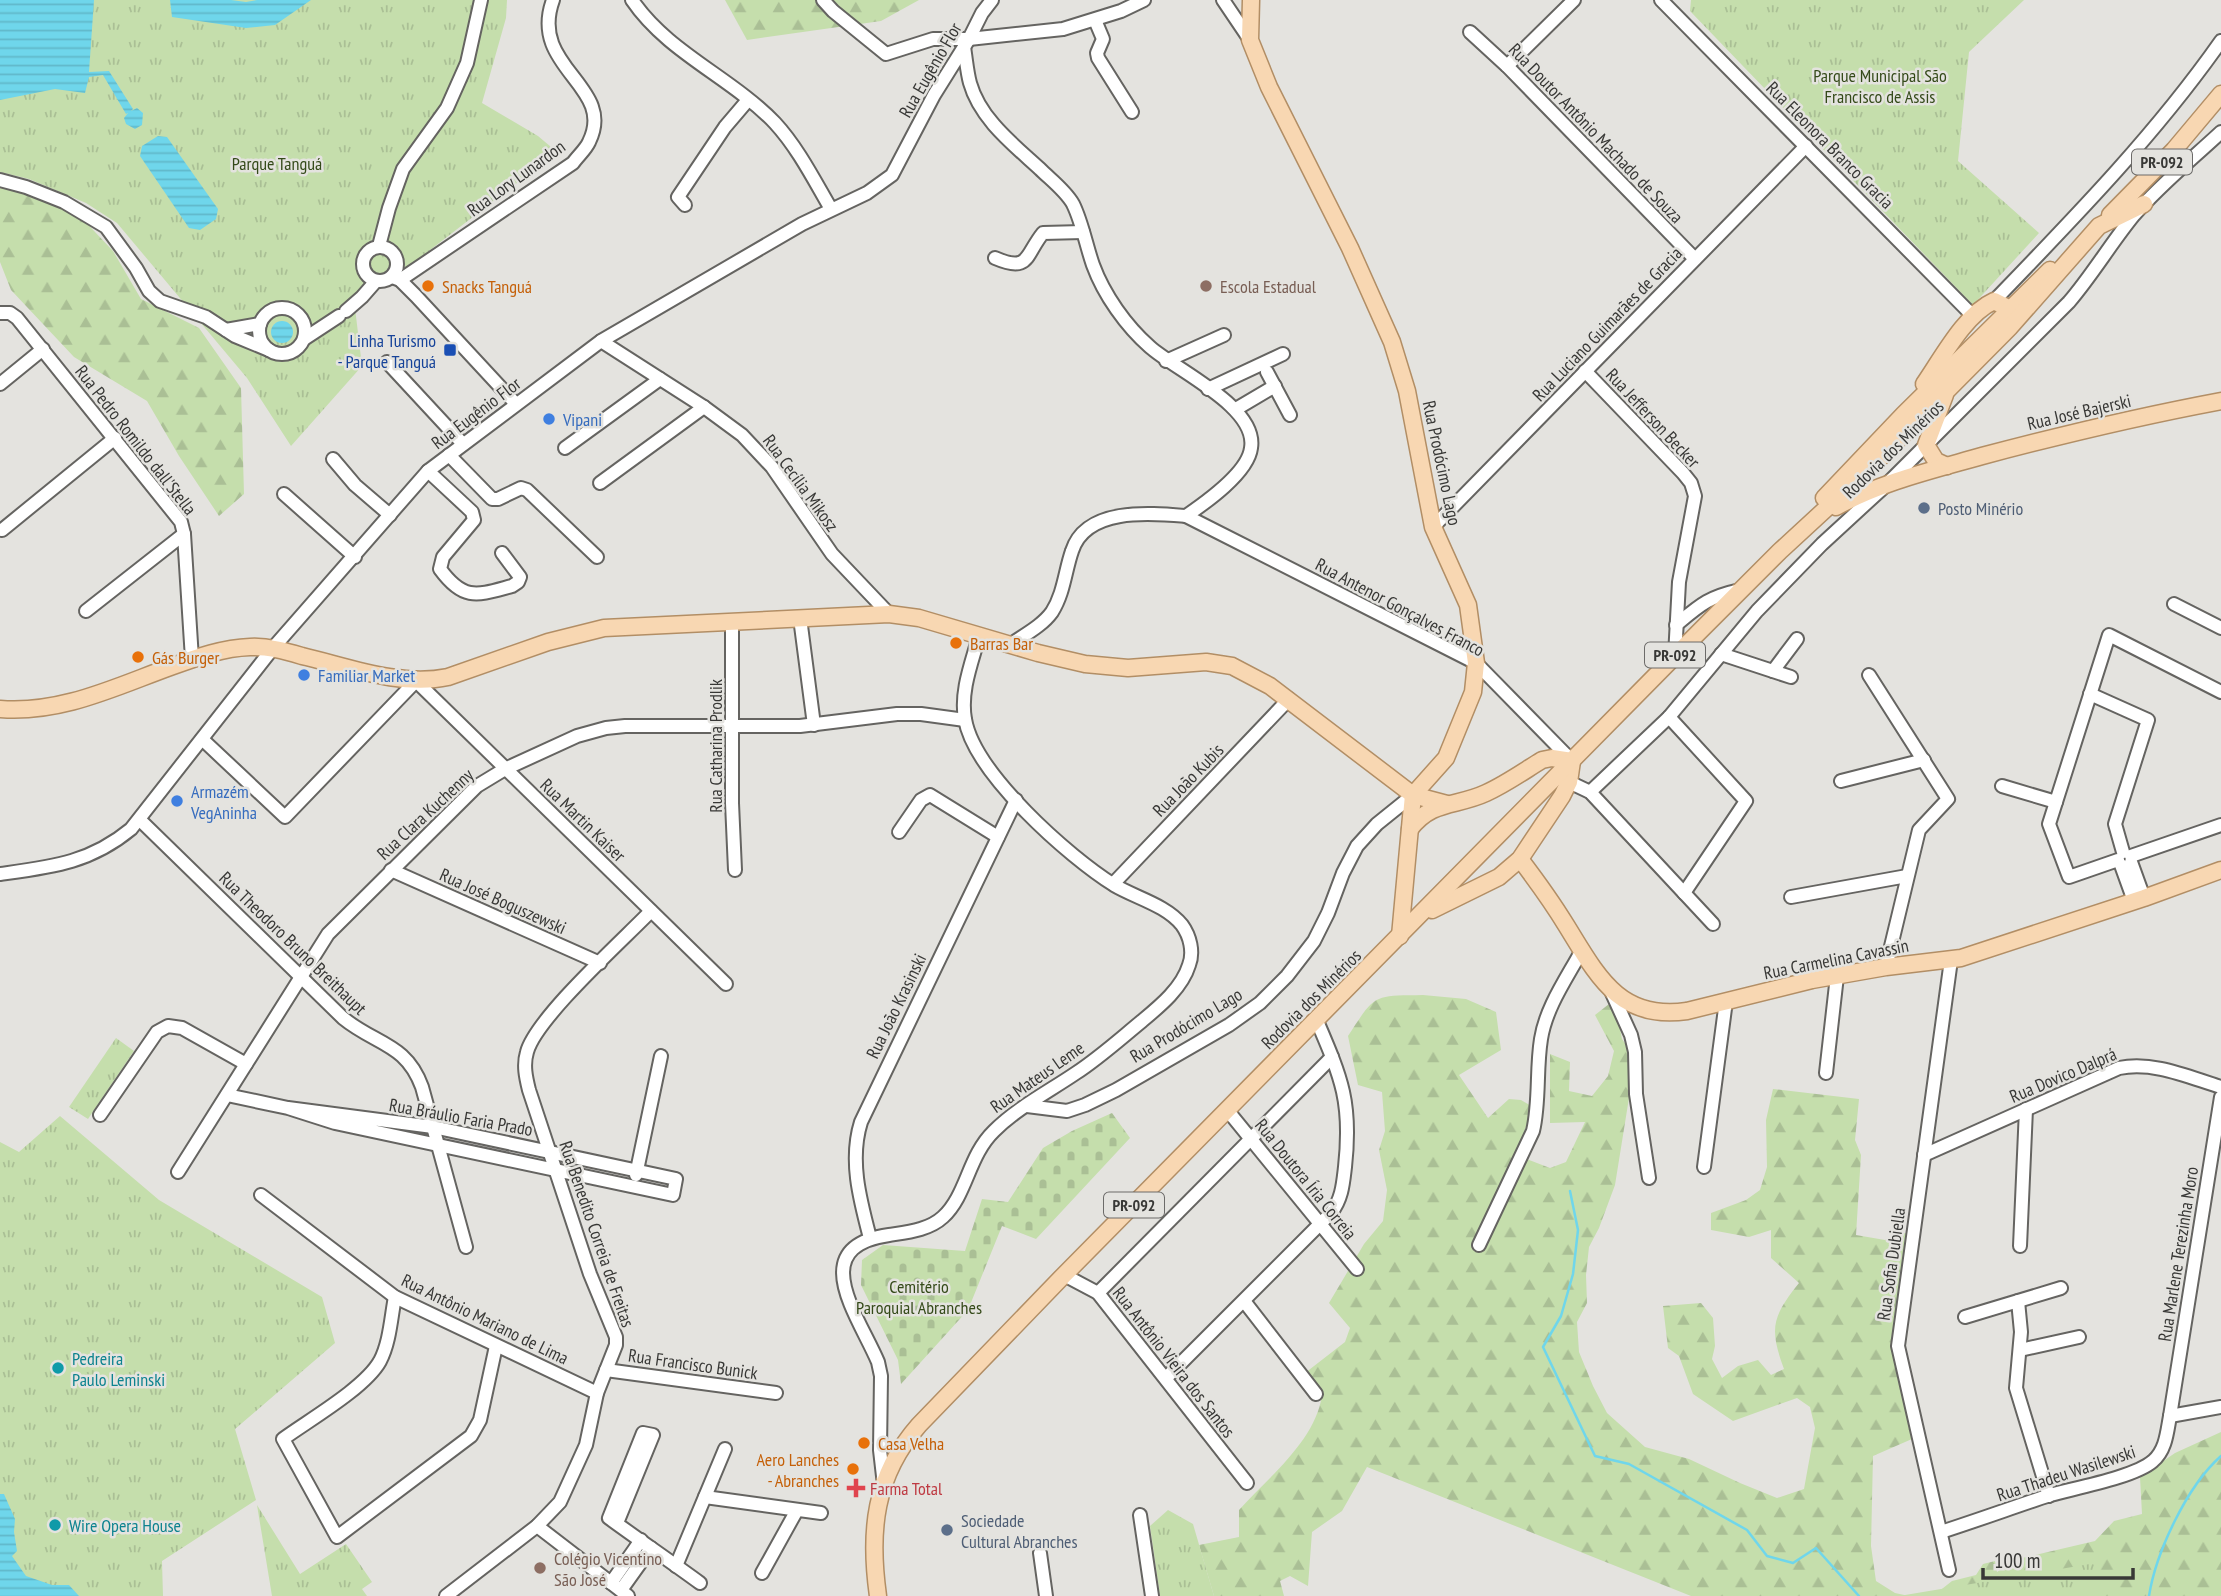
<svg xmlns="http://www.w3.org/2000/svg" width="2221" height="1596" font-family="'PT Sans Narrow',sans-serif">
	<style>
		.forest { fill: url(#forest-firs) }
		.cemetery { fill: url(#cemetery-stones) }
		.park { fill: url(#park-tufts) }
		.water { fill: url(#water-rules) }
		.lines { fill: none; stroke-linecap: round; stroke-linejoin: round }
		.stream { stroke: #6fd6eb; stroke-width: 2.5 }
		.minor-casing { stroke: #656461; stroke-width: 16 }
		.major-casing { stroke: #b28e65; stroke-width: 19 }
		.minor { stroke: #fff; stroke-width: 12 }
		.major { stroke: #f8d7b2; stroke-width: 16 }
		.food-dot { fill: #e8710a; stroke: #e4e3df; stroke-width: 2.5 }
		.education-dot { fill: #8d6e63; stroke: #e4e3df; stroke-width: 2.5 }
		.transit-dot { fill: #1a4fb4; stroke: #e4e3df; stroke-width: 2.5 }
		.shop-dot { fill: #3f7fe0; stroke: #e4e3df; stroke-width: 2.5 }
		.service-dot { fill: #5c6f8a; stroke: #e4e3df; stroke-width: 2.5 }
		.culture-dot { fill: #0f9aa8; stroke: #e4e3df; stroke-width: 2.5 }
		.health-dot { fill: #e0444e; stroke: #e4e3df; stroke-width: 2.5 }
		.labels { text-anchor: middle; dominant-baseline: central; stroke-width: 5; stroke-linejoin: round; paint-order: stroke }
		.shield { fill: #e4e3df; stroke: #6c6b69; stroke-width: 2 }
		.shield-label { font-size: 16px; font-weight: bold; fill: #383836 }
		.street-label { font-size: 18px; fill: #383836; stroke: #e4e3df }
		.park-label { font-size: 18px; fill: #344a19; stroke: #e4e3df }
		.food-label { font-size: 18px; fill: #c56008; stroke: #e4e3df; text-anchor: start }
		.education-label { font-size: 18px; fill: #785e54; stroke: #e4e3df; text-anchor: start }
		.transit-label { font-size: 18px; fill: #164399; stroke: #e4e3df; text-anchor: end }
		.shop-label { font-size: 18px; fill: #366cbe; stroke: #e4e3df; text-anchor: start }
		.service-label { font-size: 18px; fill: #4e5e75; stroke: #e4e3df; text-anchor: start }
		.culture-label { font-size: 18px; fill: #0d838f; stroke: #e4e3df; text-anchor: start }
		.health-label { font-size: 18px; fill: #be3a42; stroke: #e4e3df; text-anchor: start }
	</style>
	<defs>
		<pattern id="forest-firs" width="22" height="20" patternUnits="userSpaceOnUse" patternTransform="scale(1.75)"><rect width="22" height="20" fill="#c5deac"/><path d="M5 1l3.5 6h-7zM16 11l3.5 6h-7z" fill="#aabf95"/></pattern>
		<pattern id="cemetery-stones" width="16" height="16" patternUnits="userSpaceOnUse" patternTransform="scale(1.75)"><rect width="16" height="16" fill="#c5deac"/><path d="M2 7V4a2 2 0 0 1 4 0v3zM10 15v-3a2 2 0 0 1 4 0v3z" fill="#aabf95"/></pattern>
		<pattern id="park-tufts" width="24" height="20" patternUnits="userSpaceOnUse" patternTransform="scale(1.75)"><rect width="24" height="20" fill="#c5deac"/><path d="M3 7l-1-3M5 7V3M7 7l1-3M15 17l-1-3M17 17v-4M19 17l1-3" fill="none" stroke="#aabf95"/></pattern>
		<pattern id="water-rules" width="6" height="5" patternUnits="userSpaceOnUse" patternTransform="scale(1.75)"><rect width="6" height="5" fill="#6fd6eb"/><path d="M0 2.5h6" fill="none" stroke="#61b8ca"/></pattern>
	</defs>
	<rect width="100%" height="100%" fill="#e4e3df"/>
	<g class="forest">
		<polygon points="725,0 919,0 881,21 747,40"/>
		<polygon points="0,188 29,192 78,214 113,251 141,299 199,328 241,388 244,494 219,516 179,456 147,401 74,357 11,290 0,262"/>
		<path d="M1423,995L1466,999L1496,1012L1501,1050L1459,1075L1488,1118L1509,1099L1521,1100L1533,1107L1516,1155L1550,1168L1566,1162L1585,1122L1550,1123V1054L1570,1062L1569,1091L1592,1096L1608,1076L1614,1051L1595,1015L1609,1004L1618,1018L1622,1039L1632,1053L1633,1073L1615,1185L1599,1228L1589,1247L1586,1275L1587,1303L1577,1322L1579,1352L1593,1386L1607,1413L1645,1447L1689,1459L1740,1483L1777,1498L1804,1489L1815,1428L1810,1407L1797,1398L1733,1421L1693,1394L1679,1356L1668,1348L1663,1306L1701,1303L1713,1318L1715,1346L1712,1359L1722,1378L1738,1366L1758,1360L1771,1375L1784,1369C1769,1328 1772,1317 1799,1283L1771,1258V1230L1749,1237L1711,1230V1213L1746,1200L1760,1190L1767,1167L1766,1120L1773,1089L1859,1099L1855,1140L1861,1155L1856,1235L1885,1240L1897,1234L1906,1233L1891,1342L1912,1439L1873,1456L1871,1546L1876,1581L1895,1593L1909,1596H1691L1367,1467L1342,1511L1312,1532L1308,1586L1290,1576L1280,1581L1284,1596H1214L1199,1545L1239,1537V1510C1269,1477 1316,1440 1322,1395L1305,1373L1345,1342L1350,1328L1329,1303L1364,1244L1383,1221L1387,1190L1379,1150L1385,1131L1382,1092L1358,1085L1348,1036C1376,993 1373,996 1423,995Z"/>
		<polygon points="2221,1432 2221,1596 1933,1596 1952,1581 1976,1575 1983,1564 1995,1561 1997,1572 2014,1560 2095,1541 2114,1521 2142,1514 2140,1477 2175,1453"/>
	</g>
	<polygon class="cemetery" points="1112,1113 1130,1138 1036,1239 1002,1226 968,1310 901,1384 898,1360 861,1285 862,1260 883,1245 965,1251 982,1199 1008,1202 1043,1148 1072,1131"/>
	<g class="park">
		<polygon points="0,0 507,0 506,18 482,103 538,136 557,152 355,308 362,366 291,446 247,378 117,223 86,203 29,179 0,172"/>
		<polygon points="1691,0 2024,0 1969,52 1958,161 2039,233 1973,305 1690,11"/>
		<polygon points="116,1038 134,1051 88,1119 69,1107"/>
		<polygon points="60,1116 159,1200 322,1297 335,1343 235,1429 256,1500 162,1561 163,1596 0,1596 0,1142 19,1152"/>
		<polygon points="257,1505 300,1574 346,1544 372,1582 362,1589 367,1596 272,1596"/>
		<polygon points="1168,1510 1193,1524 1214,1596 1160,1596 1150,1526"/>
		<polygon points="2096,1563 2106,1596 1899,1596"/>
	</g>
	<g class="water">
		<polygon points="0,0 94,0 89,72 109,71 133,109 131,111 137,108 143,113 142,125 135,129 126,124 124,118 128,113 126,114 103,75 89,77 85,93 55,89 0,100"/>
		<polygon points="170,0 231,0 246,2 257,0 311,0 275,25 246,28 172,17"/>
		<polygon points="158,136 167,137 218,209 216,219 200,230 189,228 140,156 142,146"/>
		<circle cx="282" cy="332" r="11"/>
		<polygon points="0,1494 4,1494 15,1519 14,1532 17,1551 12,1556 26,1576 52,1585 69,1585 79,1596 0,1596"/>
	</g>
	<g class="lines">
		<g class="stream">
			<polyline points="1570,1191 1578,1230 1573,1274 1561,1316 1543,1347 1595,1456 1629,1464 1747,1530 1767,1556 1793,1563 1816,1548 1859,1596"/>
			<path d="M2149,1596C2156,1552 2187,1486 2221,1456"/>
		</g>
		<g class="minor-casing">
			<g id="minor">
				<path d="M632,0C668,53 731,77 775,123C798,148 814,180 831,209"/>
				<polyline points="823,0 833,11 886,54 933,39 969,39 1063,29 1121,11 1144,0"/>
				<polyline points="1223,0 1250,40"/>
				<polyline points="1661,0 1973,316"/>
				<polyline points="1095,20 1103,39 1097,53 1098,58 1132,112"/>
				<polyline points="1470,32 1507,66 1695,259"/>
				<path d="M964,47C966,59 967,72 970,83C980,119 1014,145 1040,169C1050,179 1066,191 1073,204C1082,222 1086,245 1093,265C1104,295 1126,326 1150,347C1177,371 1258,407 1251,448C1248,473 1205,503 1186,516C1150,513 1086,507 1072,551C1065,571 1064,593 1052,612C1042,626 1024,635 1010,645"/>
				<polyline points="1507,66 1574,0"/>
				<polyline points="0,180 26,187 64,202 106,227 136,268 149,291 160,301 206,317 235,336 269,350"/>
				<polyline points="685,205 678,197 725,127 748,100"/>
				<polyline points="379,246 389,208 403,169 447,108 467,63 481,0"/>
				<circle cx="380" cy="264" r="17"/>
				<path d="M995,258C1030,273 1025,255 1043,233L1083,232"/>
				<polyline points="392,277 400,280 416,296 516,404"/>
				<path d="M400,280L573,163C578,156 586,149 589,142C617,86 528,68 553,0"/>
				<path d="M1994,301C2074,218 2155,135 2221,41"/>
				<circle cx="282" cy="331" r="23"/>
				<polyline points="346,311 362,297 376,281"/>
				<polyline points="0,313 10,313 17,318 181,522 184,534 192,659"/>
				<polyline points="226,330 260,324"/>
				<polyline points="304,339 339,316"/>
				<polyline points="601,341 704,407 742,435 772,467 832,554 889,614"/>
				<polyline points="1166,361 1224,335"/>
				<polyline points="387,362 463,444"/>
				<polyline points="1585,371 1683,473 1691,483 1695,496 1679,582 1675,656"/>
				<polyline points="1267,372 1290,415"/>
				<polyline points="0,384 43,349"/>
				<polyline points="1208,389 1283,354"/>
				<polyline points="1236,409 1275,386"/>
				<polyline points="565,448 660,379"/>
				<polyline points="449,455 492,499 498,499 521,488 527,490 597,557"/>
				<polyline points="333,459 355,485 390,515"/>
				<path d="M428,471L472,512L474,520L443,557L440,569C464,602 478,595 512,586L518,582L520,577L502,553"/>
				<polyline points="600,483 704,407"/>
				<polyline points="284,494 355,557"/>
				<polyline points="1186,516 1476,663 1572,761"/>
				<polyline points="1433,527 1806,146"/>
				<polyline points="2,530 115,438"/>
				<polyline points="2174,604 2221,628"/>
				<polyline points="86,611 184,534"/>
				<polyline points="800,618 814,725"/>
				<polyline points="732,623 732,803 735,870"/>
				<path d="M1676,625C1700,605 1708,597 1740,590"/>
				<polyline points="1721,654 1791,677"/>
				<polyline points="1773,671 1797,639"/>
				<polyline points="1869,675 1948,799 1919,830 1886,967"/>
				<polyline points="2090,694 2148,720 2115,824 2123,852"/>
				<polyline points="1669,717 1746,801 1684,893"/>
				<polyline points="202,739 285,817 416,681 726,984"/>
				<polyline points="1841,781 1924,760"/>
				<polyline points="1569,782 1590,792 1713,924"/>
				<polyline points="2002,786 2056,802"/>
				<path d="M1590,792L1669,717L1757,611L1822,544L1884,487L2069,302C2093,274 2111,243 2134,215C2160,185 2192,159 2221,132"/>
				<path d="M140,820L343,1018C376,1045 406,1043 422,1087L466,1247"/>
				<polyline points="899,832 921,800 930,795 998,837"/>
				<polyline points="2131,856 2221,825"/>
				<polyline points="2118,860 2069,877 2049,824 2109,635 2221,692"/>
				<polyline points="2131,862 2144,898"/>
				<polyline points="2121,865 2134,901"/>
				<polyline points="391,870 600,963"/>
				<path d="M0,874C51,867 90,863 131,829L273,648L428,471L601,341L802,224L867,193L892,175L934,95L969,39L982,13L992,0"/>
				<polyline points="1113,884 1289,699"/>
				<polyline points="1791,897 1907,876"/>
				<polyline points="1611,991 1631,1035 1635,1052 1636,1094 1649,1178"/>
				<polyline points="1826,1073 1837,976"/>
				<polyline points="227,1095 288,1108 433,1127 676,1179 673,1195 335,1123 288,1108"/>
				<polyline points="1027,1106 1067,1111 1085,1105 1116,1090 1229,1025 1260,1003 1287,976 1314,941 1328,913 1343,873 1357,846 1377,824 1413,795"/>
				<polyline points="1228,1111 1357,1269"/>
				<polyline points="100,1115 157,1032 168,1026 182,1028 246,1064"/>
				<path d="M1924,1155L2119,1068C2154,1061 2188,1077 2221,1087"/>
				<polyline points="1704,1167 1726,1001"/>
				<polyline points="178,1172 328,934 477,786 505,769 577,736 606,728 625,726 800,726 897,714 921,714 965,720"/>
				<polyline points="636,1175 661,1056"/>
				<polyline points="261,1195 395,1297 597,1393"/>
				<path d="M870,1238C860,1200 849,1160 861,1122L1016,800"/>
				<path d="M1479,1245L1533,1131C1540,1101 1536,1070 1541,1039C1546,1007 1567,978 1582,950"/>
				<polyline points="2020,1246 2026,1109"/>
				<polyline points="1064,1275 1098,1293 1247,1483"/>
				<polyline points="1098,1293 1332,1057"/>
				<path d="M395,1297C391,1317 390,1342 380,1361C365,1388 309,1420 283,1439L337,1537L471,1436L480,1420L496,1346"/>
				<polyline points="1244,1301 1316,1394"/>
				<polyline points="2018,1301 2021,1332 2016,1388 2049,1496"/>
				<polyline points="1965,1317 2061,1288"/>
				<polyline points="2020,1350 2079,1337"/>
				<polyline points="606,1370 776,1393"/>
				<path d="M1166,1378L1331,1213C1342,1199 1343,1184 1345,1167C1352,1103 1342,1079 1317,1021"/>
				<polyline points="2170,1416 2221,1407"/>
				<path d="M884,1485L880,1450L881,1376L878,1362C858,1315 805,1247 889,1235C908,1232 929,1230 943,1217C967,1195 968,1156 994,1131C1017,1108 1048,1092 1076,1073C1099,1058 1120,1039 1142,1021C1160,1006 1182,988 1189,965C1194,952 1190,936 1182,925C1166,905 1136,898 1114,885C1069,857 974,773 965,719C960,691 972,662 979,636"/>
				<polyline points="705,1497 821,1513"/>
				<polyline points="1140,1515 1152,1596"/>
				<path d="M617,1523L653,1435L643,1433L609,1518C639,1540 670,1561 700,1583"/>
				<polyline points="537,1526 628,1596"/>
				<path d="M1941,1532C1978,1520 2014,1507 2050,1495C2075,1488 2135,1477 2153,1461C2166,1450 2167,1432 2170,1416L2221,1097"/>
				<polyline points="1040,1553 1046,1596"/>
				<polyline points="676,1566 725,1449"/>
				<polyline points="1949,1570 1898,1346 1951,960"/>
				<polyline points="762,1573 797,1510"/>
				<polyline points="611,1583 641,1540"/>
				<polyline points="621,1590 651,1548"/>
				<path d="M446,1596L537,1526L560,1502L586,1445L597,1393L616,1345V1337L590,1274L529,1090C526,1078 523,1065 527,1052C536,1018 623,940 651,911"/>
			</g>
		</g>
		<g class="major-casing">
			<g id="major">
				<polyline points="1251,0 1250,40 1269,87 1350,248 1392,342 1407,391 1433,527 1468,605 1476,663 1473,692 1446,758 1413,795"/>
				<polyline points="2110,215 2174,150 2221,94"/>
				<path d="M1924,384C1942,358 1965,314 1994,301L2010,309"/>
				<polyline points="1945,395 1926,445 1936,461 1947,466"/>
				<polyline points="1824,498 1903,415 2050,270"/>
				<path d="M1836,507C1881,482 1933,470 1982,456C2061,435 2141,416 2221,401"/>
				<path d="M0,709C62,714 117,686 173,666C198,657 223,648 250,647C268,646 285,651 302,656C349,667 400,687 448,677L548,642L604,628L889,614L919,618L1038,653L1085,664L1128,668L1206,662L1232,666L1270,686L1413,795L1447,804"/>
				<path d="M1410,829C1432,800 1456,807 1486,793C1506,784 1524,771 1542,760L1552,758L1572,761"/>
				<path d="M1520,859C1536,880 1552,902 1566,925C1597,975 1619,1021 1687,1011L1812,980L1886,967L1961,958L2144,898L2221,870"/>
				<polyline points="1432,910 1499,877 1520,859 1562,796 1569,782 1572,761"/>
				<polyline points="1400,936 1413,795"/>
				<path d="M878,1596C869,1532 874,1476 919,1425L1064,1275L1675,656L1780,551L1868,470L2010,327L2099,226L2144,204"/>
			</g>
		</g>
		<use href="#minor" class="minor"/>
		<use href="#major" class="major"/>
	</g>
	<g class="food-dot">
		<circle cx="428" cy="286" r="7"/>
		<circle cx="956" cy="643" r="7"/>
		<circle cx="138" cy="657" r="7"/>
		<circle cx="864" cy="1443" r="7"/>
		<circle cx="853" cy="1469" r="7"/>
	</g>
	<g class="education-dot">
		<circle cx="1206" cy="286" r="7"/>
		<circle cx="540" cy="1568" r="7"/>
	</g>
	<rect class="transit-dot" x="443" y="343" width="14" height="14" rx="3.5"/>
	<g class="shop-dot">
		<circle cx="549" cy="419" r="7"/>
		<circle cx="304" cy="675" r="7"/>
		<circle cx="177" cy="801" r="7"/>
	</g>
	<g class="service-dot">
		<circle cx="1924" cy="508" r="7"/>
		<circle cx="947" cy="1530" r="7"/>
	</g>
	<g class="culture-dot">
		<circle cx="58" cy="1368" r="7"/>
		<circle cx="55" cy="1525" r="7"/>
	</g>
	<path class="health-dot" d="M852.5 1477.5h7v7h7v7h-7v7h-7v-7h-7v-7h7z"/>
	<g class="labels">
		<g class="shield">
			<rect x="2132" y="149.5" width="60" height="25" rx="5"/>
			<rect x="1645" y="642.5" width="60" height="25" rx="5"/>
			<rect x="1104" y="1192.5" width="60" height="25" rx="5"/>
		</g>
		<g class="shield-label">
			<text x="2162" y="162">PR-092</text>
			<text x="1675" y="655">PR-092</text>
			<text x="1134" y="1205">PR-092</text>
		</g>
		<g class="street-label">
			<text transform="translate(930 70) rotate(-60)">Rua Eugênio Flor</text>
			<text transform="translate(1596 133) rotate(46)">Rua Doutor Antônio Machado de Souza</text>
			<text transform="translate(1830 145) rotate(45)">Rua Eleonora Branco Gracia</text>
			<text transform="translate(516 178) rotate(-36)">Rua Lory Lunardon</text>
			<text transform="translate(1607 324) rotate(-46)">Rua Luciano Guimarães de Gracia</text>
			<text transform="translate(2079 412) rotate(-13)">Rua José Bajerski</text>
			<text transform="translate(476 413) rotate(-37)">Rua Eugênio Flor</text>
			<text transform="translate(1653 418) rotate(47)">Rua Jefferson Becker</text>
			<text transform="translate(136 440) rotate(52)">Rua Pedro Romildo dall'Stella</text>
			<text transform="translate(1893 449) rotate(-44)">Rodovia dos Minérios</text>
			<text transform="translate(1442 463) rotate(78)">Rua Prodócimo Lago</text>
			<text transform="translate(801 483) rotate(54)">Rua Cecília Mikosz</text>
			<text transform="translate(1400 607) rotate(28)">Rua Antenor Gonçalves Franco</text>
			<text transform="translate(715 746) rotate(-90)">Rua Catharina Prodlik</text>
			<text transform="translate(1188 780) rotate(-46)">Rua João Kubis</text>
			<text transform="translate(425 814) rotate(-43)">Rua Clara Kuchenny</text>
			<text transform="translate(583 820) rotate(44)">Rua Martin Kaiser</text>
			<text transform="translate(503 901) rotate(24)">Rua José Boguszewski</text>
			<text transform="translate(293 943) rotate(44)">Rua Theodoro Bruno Breithaupt</text>
			<text transform="translate(1836 959) rotate(-11)">Rua Carmelina Cavassin</text>
			<text transform="translate(1311 999) rotate(-45)">Rodovia dos Minérios</text>
			<text transform="translate(896 1006) rotate(-64)">Rua João Krasinski</text>
			<text transform="translate(1186 1025) rotate(-31)">Rua Prodócimo Lago</text>
			<text transform="translate(2063 1075) rotate(-23)">Rua Dovico Dalprá</text>
			<text transform="translate(1037 1077) rotate(-35)">Rua Mateus Leme</text>
			<text transform="translate(461 1117) rotate(10)">Rua Bráulio Faria Prado</text>
			<text transform="translate(1306 1179) rotate(51)">Rua Doutora Íria Correia</text>
			<text transform="translate(597 1234) rotate(71)">Rua Benedito Correia de Freitas</text>
			<text transform="translate(2178 1254) rotate(-81)">Rua Marlene Terezinha Moro</text>
			<text transform="translate(1891 1264) rotate(-82)">Rua Sofia Dubiella</text>
			<text transform="translate(485 1319) rotate(26)">Rua Antônio Mariano de Lima</text>
			<text transform="translate(1174 1362) rotate(52)">Rua Antônio Vieira dos Santos</text>
			<text transform="translate(693 1364) rotate(8)">Rua Francisco Bunick</text>
			<text transform="translate(2066 1473) rotate(-18)">Rua Thadeu Wasilewski</text>
		</g>
		<g class="park-label">
			<text x="1880" y="75">Parque Municipal São<tspan x="1880" dy="21">Francisco de Assis</tspan></text>
			<text x="277" y="163">Parque Tanguá</text>
			<text x="919" y="1286">Cemitério<tspan x="919" dy="21">Paroquial Abranches</tspan></text>
		</g>
		<g class="food-label">
			<text x="442" y="286">Snacks Tanguá</text>
			<text x="970" y="643">Barras Bar</text>
			<text x="152" y="657">Gás Burger</text>
			<text x="878" y="1443">Casa Velha</text>
			<text x="839" y="1459" text-anchor="end">Aero Lanches<tspan x="839" dy="21">- Abranches</tspan></text>
		</g>
		<g class="education-label">
			<text x="1220" y="286">Escola Estadual</text>
			<text x="554" y="1558">Colégio Vicentino<tspan x="554" dy="21">São José</tspan></text>
		</g>
		<g class="transit-label">
			<text x="436" y="340">Linha Turismo<tspan x="436" dy="21">- Parque Tanguá</tspan></text>
		</g>
		<g class="shop-label">
			<text x="563" y="419">Vipani</text>
			<text x="318" y="675">Familiar Market</text>
			<text x="191" y="791">Armazém<tspan x="191" dy="21">VegAninha</tspan></text>
		</g>
		<g class="service-label">
			<text x="1938" y="508">Posto Minério</text>
			<text x="961" y="1520">Sociedade<tspan x="961" dy="21">Cultural Abranches</tspan></text>
		</g>
		<g class="culture-label">
			<text x="72" y="1358">Pedreira<tspan x="72" dy="21">Paulo Leminski</tspan></text>
			<text x="69" y="1525">Wire Opera House</text>
		</g>
		<g class="health-label">
			<text x="870" y="1488">Farma Total</text>
		</g>
	</g>
	<path d="M1983 1568v10h150v-10" fill="none" stroke="#383836" stroke-width="3.5"/>
	<text x="1994" y="1568" font-size="21" fill="#383836" stroke="#e4e3df" stroke-width="5" paint-order="stroke">100 m</text>
</svg>
